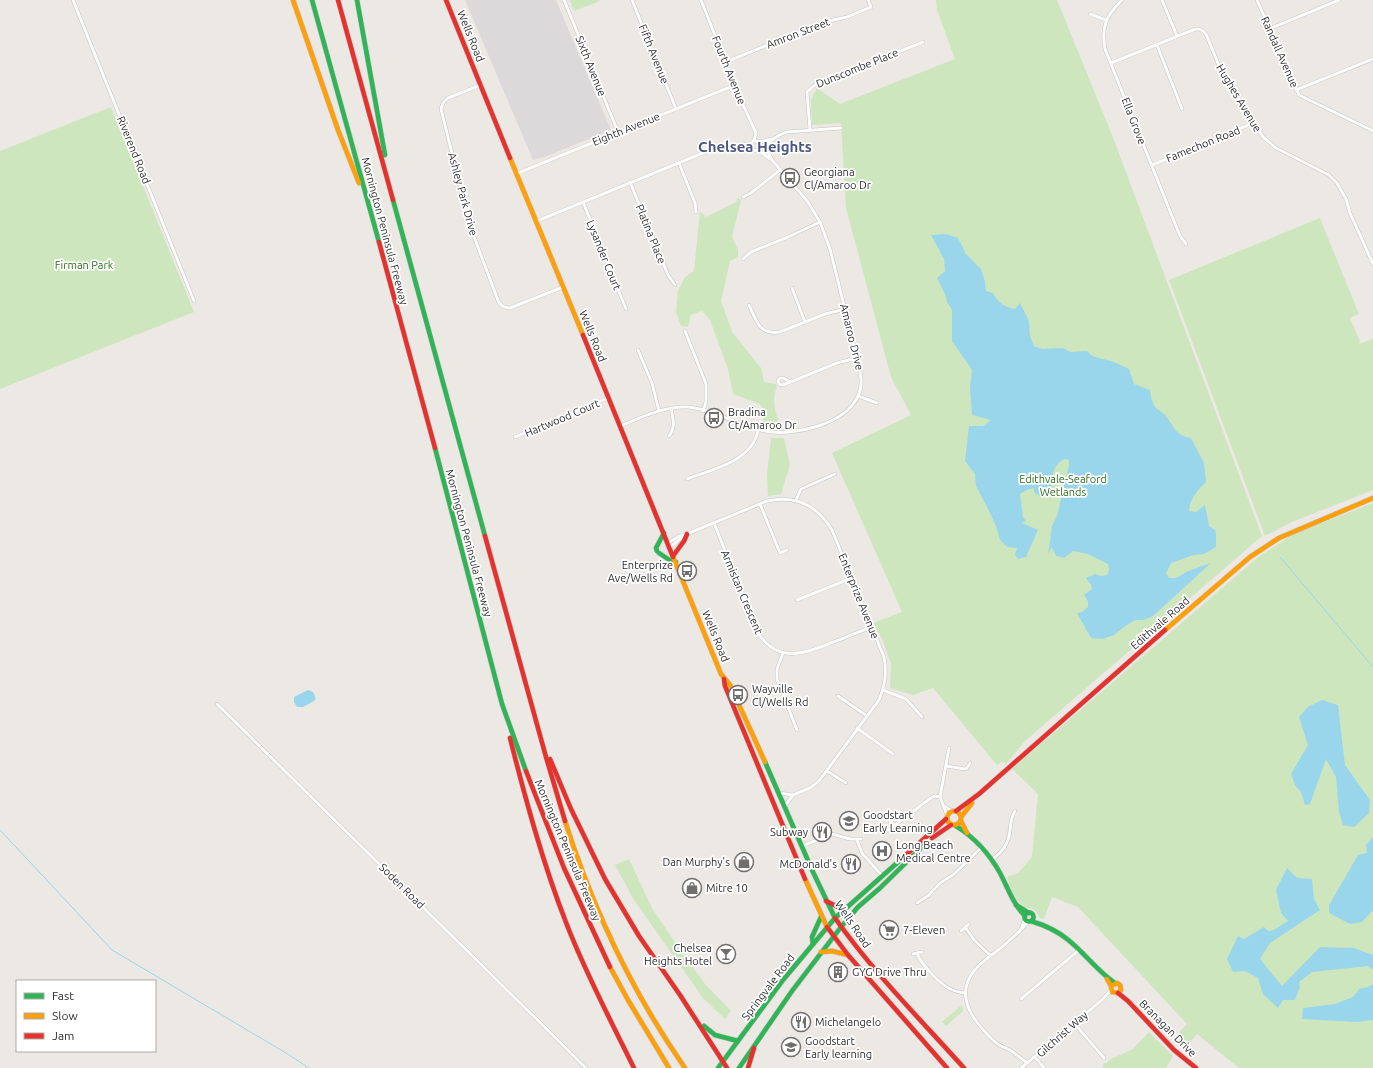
<svg xmlns="http://www.w3.org/2000/svg" width="1373" height="1068" font-family="Ubuntu,sans-serif">
	<style>
		.industrial { fill: #dcd9db }
		.green { fill: #cee6be }
		.water { fill: #99d6ec }
		.lines { fill: none; stroke-linecap: round; stroke-linejoin: round }
		.stream { stroke: #99d6ec; stroke-width: 1 }
		.street-casing { stroke: #c5c4c5; stroke-width: 4 }
		.fast-casing { stroke: #c5c4c5; stroke-width: 5.5 }
		.slow-casing { stroke: #c5c4c5; stroke-width: 5.5 }
		.jam-casing { stroke: #c5c4c5; stroke-width: 5.5 }
		.street { stroke: #fcfcfb; stroke-width: 3 }
		.fast { stroke: #30b455; stroke-width: 4.5 }
		.slow { stroke: #ff9f0a; stroke-width: 4.5 }
		.jam { stroke: #e5322d; stroke-width: 4.5 }
		.labels { text-anchor: middle; dominant-baseline: central; stroke-width: 3.5; stroke-linejoin: round; paint-order: stroke }
		.street-label { font-size: 11px; fill: #2e2e2e; stroke: #fff }
		.poi-label { font-size: 11px; fill: #2e2e2e; stroke: #fff; text-anchor: start }
		.park-label { font-size: 11px; fill: #2c6e1b; stroke: #fff }
		.district-label { font-size: 15px; font-weight: bold; fill: #4d5680; stroke: #fff }
	</style>
	<rect width="100%" height="100%" fill="#ece8e4"/>
	<polygon class="industrial" points="465,0 556,0 611,130 547,156 533,160"/>
	<g class="green">
		<polygon points="570,0 599,0 600,1 574,11"/>
		<polygon points="936,0 1057,0 1114,140 1262,536 1025,741 1006,764 1001,762 997,765 933,688 913,695 890,688 891,664 883,641 873,623 902,612 832,453 911,415 891,377 846,208 841,123 812,125 811,101 813,95 817,88 840,104 955,59 937,10"/>
		<polygon points="111,107 194,312 0,389 0,151"/>
		<path d="M738,198L741,200L732,237L738,250V257L730,261L721,301L732,332L761,368L764,382L776,384L777,387C770,401 777,416 782,430L762,428L764,411L760,404L733,394L728,369L710,320L702,311L691,315L688,327L681,326L676,312L678,291L685,277L694,271L700,211L706,217L736,202Z"/>
		<polygon points="1320,218 1354,302 1359,314 1350,318 1360,341 1359,344 1373,339 1373,490 1292,522 1265,536 1169,280"/>
		<polygon points="771,438 784,438 790,465 781,494 768,496 767,474"/>
		<path d="M1373,503V1068H1239L1197,1034L1184,1049L1172,1039L1187,1024L1078,907L1052,897L1044,919L1040,918L1035,910C1031,908 1026,908 1023,906C1015,899 1010,886 1007,877L1018,873L1032,857L1038,794L1012,769L1257,558L1294,534Z"/>
		<polygon points="629,859 652,908 680,950 705,984 731,1011 725,1019 703,998 634,900 615,865"/>
		<polygon points="962,1005 963,1011 946,1026 942,1022"/>
		<polygon points="1149,1032 1173,1056 1166,1068 1102,1068 1104,1063 1107,1063 1109,1060 1133,1049"/>
	</g>
	<g class="water">
		<path d="M946,234L958,238L966,254L981,269L985,282L986,291L993,293C998,302 1004,307 1015,309L1020,303L1029,321L1030,336L1034,346L1042,349L1063,348L1070,352L1087,351L1092,356L1114,362L1129,369L1134,384L1150,390C1151,397 1152,403 1156,408C1159,411 1164,413 1166,416C1175,428 1175,435 1191,438L1204,463L1206,482C1197,491 1190,498 1189,511L1196,512L1205,505L1209,526L1215,530L1216,533V547L1204,554L1194,555L1171,563L1166,573L1169,578H1176L1188,571L1211,563L1153,616L1144,620H1135L1127,625L1114,635L1103,639L1091,638L1077,613L1082,612L1088,607V601L1084,595L1092,589L1091,585L1086,578L1095,574L1101,576L1107,575L1109,570L1108,564L1088,554L1073,551L1064,558L1056,556L1052,547L1048,554L1052,526L1057,516L1069,465V460L1064,459C1048,469 1055,481 1049,495L1041,497L1034,492V488L1027,490L1020,494L1023,517L1026,521L1022,523L1038,530L1026,557L1018,559L1015,555L1017,548L1007,547L1000,540L996,526L988,509L976,486L975,474L965,461L969,426H983L991,420L972,415L970,387L972,370L952,341V310L947,302L945,294L937,278L945,271L944,259L931,235Z"/>
		<polygon points="308,690 313,692 316,699 314,701 303,707 297,707 294,702 294,697"/>
		<polygon points="1322,700 1338,705 1345,765 1370,800 1369,813 1354,827 1343,825 1339,812 1336,777 1326,759 1310,804 1305,805 1301,792 1295,785 1291,774 1308,745 1299,717 1308,707"/>
		<polygon points="1373,837 1373,910 1362,922 1350,924 1329,913 1329,905 1358,855 1367,853 1366,845"/>
		<polygon points="1287,868 1297,878 1312,879 1314,899 1320,910 1270,943 1260,959 1282,986 1320,947 1354,948 1373,955 1373,970 1368,966 1312,972 1299,982 1300,987 1295,1000 1283,1000 1278,1008 1263,994 1258,978 1245,971 1233,972 1227,959 1238,936 1244,939 1264,927 1268,931 1274,930 1288,921 1281,913 1276,890"/>
		<polygon points="1373,984 1373,1020 1357,1022 1302,1019 1303,1008 1335,1004 1353,997 1359,989 1368,987"/>
	</g>
	<g class="lines">
		<g class="stream">
			<polyline points="1280,557 1373,667"/>
			<polyline points="0,830 112,950 286,1053 309,1068"/>
		</g>
		<g class="street-casing">
			<g id="street">
				<polyline points="73,0 194,301"/>
				<polyline points="564,0 618,132"/>
				<polyline points="632,0 676,109"/>
				<polyline points="701,0 739,96 756,133 754,141"/>
				<path d="M1122,0C1106,16 1101,26 1105,49L1180,236L1186,244"/>
				<polyline points="1162,0 1177,36"/>
				<polyline points="1257,0 1299,95 1373,131"/>
				<polyline points="1090,14 1106,20"/>
				<polyline points="1269,29 1339,0"/>
				<polyline points="1157,45 1182,109"/>
				<polyline points="726,62 824,22 847,17 871,7 868,0"/>
				<path d="M1111,63L1193,30C1199,28 1202,29 1206,34L1222,73L1263,137L1276,148L1329,175L1337,183L1346,199L1350,213L1373,264"/>
				<polyline points="481,85 448,98 443,103 441,109 470,226 499,303 504,307 510,308 563,287"/>
				<polyline points="1296,90 1373,59"/>
				<polyline points="810,130 807,92 815,85 923,42"/>
				<polyline points="759,142 761,146 759,149 755,151 752,149 750,145 753,141 756,141 759,142 771,139"/>
				<polyline points="738,146 752,149"/>
				<path d="M761,146C771,143 777,134 787,132L841,128"/>
				<polyline points="758,150 770,159"/>
				<polyline points="679,163 695,203 696,212"/>
				<polyline points="1152,165 1253,123"/>
				<polyline points="518,173 735,85"/>
				<polyline points="630,182 668,275 675,285"/>
				<polyline points="743,197 751,193 780,170"/>
				<polyline points="583,202 626,309"/>
				<polyline points="537,221 720,146 751,144"/>
				<polyline points="743,259 751,252 788,237 820,222"/>
				<polyline points="792,288 805,322"/>
				<path d="M749,305C757,322 759,335 780,332L825,314L845,309"/>
				<polyline points="685,331 706,384 706,402 703,411"/>
				<polyline points="638,350 652,383 659,411"/>
				<polyline points="791,382 783,378 780,378 778,381 779,384 783,385 837,363 857,358"/>
				<polyline points="858,396 877,403"/>
				<path d="M620,426C640,418 664,406 687,407C714,409 738,426 765,431C793,437 846,424 858,396C863,386 861,376 859,366L830,249L820,222L808,202L772,160L767,151L761,146"/>
				<path d="M669,436C676,427 673,419 671,408"/>
				<polyline points="515,437 608,398"/>
				<path d="M687,479C713,469 753,461 758,430"/>
				<polyline points="796,500 801,489 835,474"/>
				<polyline points="760,504 780,553 787,550"/>
				<path d="M714,523L757,631C776,663 802,655 831,643C844,638 858,632 872,627"/>
				<path d="M668,543L679,536H682L767,501C796,495 817,505 832,530L884,657C887,673 885,685 879,700L819,781L810,788L793,795L785,806"/>
				<polyline points="670,547 681,538 682,536"/>
				<polyline points="797,600 852,578"/>
				<polyline points="783,653 777,669 777,679 797,730"/>
				<polyline points="883,690 906,699 922,717"/>
				<polyline points="838,696 867,716"/>
				<polyline points="217,704 586,1068"/>
				<polyline points="857,728 893,754"/>
				<polyline points="946,766 965,769 967,768 970,763"/>
				<polyline points="827,771 846,783"/>
				<polyline points="779,793 793,795"/>
				<polyline points="944,806 952,811"/>
				<polyline points="881,815 886,815 894,826"/>
				<polyline points="947,815 940,797 949,748"/>
				<polyline points="888,830 931,798 935,796 940,797"/>
				<polyline points="857,840 862,853 883,877"/>
				<polyline points="802,846 832,834 850,839 861,839"/>
				<path d="M991,860C1002,853 1009,843 1010,830C1011,823 1011,817 1015,811"/>
				<polyline points="917,903 929,895 940,883 953,875 981,848"/>
				<polyline points="965,927 975,941 991,956"/>
				<polyline points="1021,929 1025,919"/>
				<polyline points="961,931 969,924"/>
				<path d="M917,953C919,960 924,965 929,971C940,983 949,992 966,993"/>
				<polyline points="913,954 922,952"/>
				<polyline points="1021,999 1079,950"/>
				<polyline points="1074,1023 1104,1058"/>
				<polyline points="1035,1057 1044,1068"/>
				<path d="M1027,1063C1021,1058 1016,1054 1010,1050C1004,1047 999,1046 994,1041C975,1023 953,997 974,971C982,961 993,954 1002,947C1011,939 1021,931 1028,922"/>
				<polyline points="1021,1068 1103,999 1111,990"/>
			</g>
		</g>
		<g class="fast-casing">
			<g id="fast">
				<polyline points="312,0 379,242"/>
				<polyline points="357,0 385,155"/>
				<polyline points="393,200 485,536"/>
				<polyline points="435,448 502,704 526,771"/>
				<polyline points="657,551 656,548 664,533"/>
				<polyline points="659,553 671,561 676,562"/>
				<polyline points="765,762 813,872 835,918"/>
				<path d="M956,826C974,837 990,855 1000,873C1008,888 1013,904 1025,916"/>
				<polyline points="1016,905 1029,913"/>
				<circle cx="1029" cy="917" r="4.5"/>
				<path d="M1031,921C1044,925 1056,930 1067,939C1084,952 1097,971 1115,983"/>
				<polyline points="813,944 812,937 821,917"/>
				<polyline points="704,1026 715,1035 738,1041"/>
				<polyline points="718,1068 783,980 835,918 906,855"/>
				<polyline points="739,1068 792,991 841,927 858,907 880,888 925,844"/>
			</g>
		</g>
		<g class="slow-casing">
			<g id="slow">
				<polyline points="293,0 338,130 359,183"/>
				<polyline points="510,158 583,335"/>
				<polyline points="673,557 721,674 730,685 765,762"/>
				<polyline points="1165,630 1250,557 1279,538 1373,498"/>
				<circle cx="954" cy="818" r="7"/>
				<polyline points="961,817 972,803"/>
				<path d="M565,821C593,909 632,992 685,1068"/>
				<polyline points="961,821 967,833"/>
				<polyline points="805,879 827,927"/>
				<polyline points="821,952 832,951 848,955"/>
				<polyline points="610,967 628,1000 669,1068"/>
				<polyline points="1107,979 1111,986 1112,992 1118,993 1121,990 1120,985 1117,983 1111,986"/>
			</g>
		</g>
		<g class="jam-casing">
			<g id="jam">
				<polyline points="338,0 393,200"/>
				<polyline points="446,0 510,158"/>
				<polyline points="379,242 435,448"/>
				<polyline points="583,335 673,557"/>
				<polyline points="485,536 546,757 565,821"/>
				<polyline points="673,556 684,541 687,534"/>
				<polyline points="724,679 725,686 805,879"/>
				<path d="M510,738C526,801 543,864 567,925C586,974 611,1021 634,1068"/>
				<polyline points="550,759 571,809 605,879 639,936 680,995 727,1068"/>
				<polyline points="526,771 564,868 610,967"/>
				<polyline points="956,811 979,794 1165,630"/>
				<polyline points="932,838 951,825"/>
				<polyline points="906,855 946,819"/>
				<polyline points="826,901 838,907 845,908"/>
				<path d="M835,918C873,972 920,1019 964,1068"/>
				<polyline points="827,927 848,955 947,1068"/>
				<polyline points="1118,993 1128,1001 1174,1050 1196,1068"/>
				<polyline points="748,1068 754,1048"/>
			</g>
		</g>
		<use href="#street" class="street"/>
		<use href="#fast" class="fast"/>
		<use href="#slow" class="slow"/>
		<use href="#jam" class="jam"/>
	</g>
	<defs>
		<g id="bus-ring" transform="scale(1)"><circle r="9.5" fill="#fff" stroke="#706f6e" stroke-width="1.5"/><path d="M-5-6H5V4H4V6H2V4H-2V6H-4V4H-5ZM-3.5-4V0h7V-4ZM-3.5 1.2v1.5H-2V1.2ZM2 1.2v1.5H3.5V1.2Z" fill="#706f6e"/></g>
		<g id="school-ring" transform="scale(1)"><circle r="9.5" fill="#fff" stroke="#706f6e" stroke-width="1.5"/><path d="M0-5L7-2L0 1L-7-2ZM-4 1L0 2.5L4 1V4Q0 6-4 4Z" fill="#706f6e"/></g>
		<g id="restaurant-ring" transform="scale(1)"><circle r="9.5" fill="#fff" stroke="#706f6e" stroke-width="1.5"/><path d="M-5-6h1v4h1v-4h1v4h1v-4h1v5L-1.5 .5V6h-2V.5L-5-1ZM5-6V6H3V1.5H1.5Q1.5-4 5-6Z" fill="#706f6e"/></g>
		<g id="hospital-ring" transform="scale(1)"><circle r="9.5" fill="#fff" stroke="#706f6e" stroke-width="1.5"/><path d="M-5-5h3v3.5h4V-5h3V5h-3V1.5h-4V5h-3Z" fill="#706f6e"/></g>
		<g id="shop-ring" transform="scale(1)"><circle r="9.5" fill="#fff" stroke="#706f6e" stroke-width="1.5"/><path d="M-5-2.5h2.3a2.7 3.5 0 0 1 5.4 0H5L5.5 6h-11ZM-1.5-2.5h3a1.5 2.3 0 0 0-3 0Z" fill="#706f6e"/></g>
		<g id="supermarket-ring" transform="scale(1)"><circle r="9.5" fill="#fff" stroke="#706f6e" stroke-width="1.5"/><path d="M-6-5.5h2.5l.6 2H6L4.5 2H-2.5L-4.4-4H-6ZM-1.5 3.2a1.3 1.3 0 1 0 .1 0ZM3 3.2a1.3 1.3 0 1 0 .1 0Z" fill="#706f6e"/></g>
		<g id="bar-ring" transform="scale(1)"><circle r="9.5" fill="#fff" stroke="#706f6e" stroke-width="1.5"/><path d="M-6-5H6L.8 .8V4.5H3.5V6h-7V4.5H-.8V.8Z" fill="#706f6e"/></g>
		<g id="building-ring" transform="scale(1)"><circle r="9.5" fill="#fff" stroke="#706f6e" stroke-width="1.5"/><path d="M-4-6H4V6H1V3H-1V6H-4ZM-2.5-4.3h1.7v1.8h-1.7ZM.8-4.3h1.7v1.8H.8ZM-2.5-1h1.7V.8h-1.7ZM.8-1h1.7V.8H.8Z" fill="#706f6e"/></g>
	</defs>
	<g fill-rule="evenodd">
		<use href="#bus-ring" x="790" y="178"/>
		<use href="#bus-ring" x="714" y="418"/>
		<use href="#bus-ring" x="687" y="571"/>
		<use href="#bus-ring" x="738" y="695"/>
		<use href="#school-ring" x="849" y="821"/>
		<use href="#restaurant-ring" x="822" y="832"/>
		<use href="#hospital-ring" x="882" y="851"/>
		<use href="#shop-ring" x="744" y="862"/>
		<use href="#restaurant-ring" x="851" y="864"/>
		<use href="#shop-ring" x="692" y="888"/>
		<use href="#supermarket-ring" x="889" y="930"/>
		<use href="#bar-ring" x="726" y="954"/>
		<use href="#building-ring" x="838" y="972"/>
		<use href="#restaurant-ring" x="801" y="1022"/>
		<use href="#school-ring" x="791" y="1047"/>
	</g>
	<g class="labels">
		<g class="street-label">
			<text transform="translate(798 33) rotate(-21)">Amron Street</text>
			<text transform="translate(471 36) rotate(68)">Wells Road</text>
			<text transform="translate(1280 52) rotate(66)">Randall Avenue</text>
			<text transform="translate(654 54) rotate(68)">Fifth Avenue</text>
			<text transform="translate(591 66) rotate(68)">Sixth Avenue</text>
			<text transform="translate(857 68) rotate(-22)">Dunscombe Place</text>
			<text transform="translate(729 70) rotate(68)">Fourth Avenue</text>
			<text transform="translate(1239 98) rotate(59)">Hughes Avenue</text>
			<text transform="translate(1134 121) rotate(69)">Ella Grove</text>
			<text transform="translate(626 129) rotate(-22)">Eighth Avenue</text>
			<text transform="translate(1203 144) rotate(-22)">Famechon Road</text>
			<text transform="translate(134 150) rotate(68)">Riverend Road</text>
			<text transform="translate(463 194) rotate(75)">Ashley Park Drive</text>
			<text transform="translate(385 231) rotate(75)">Mornington Peninsula Freeway</text>
			<text transform="translate(651 234) rotate(68)">Platina Place</text>
			<text transform="translate(604 255) rotate(68)">Lysander Court</text>
			<text transform="translate(593 336) rotate(68)">Wells Road</text>
			<text transform="translate(852 337) rotate(76)">Amaroo Drive</text>
			<text transform="translate(562 418) rotate(-23)">Hartwood Court</text>
			<text transform="translate(469 543) rotate(75)">Mornington Peninsula Freeway</text>
			<text transform="translate(742 592) rotate(67)">Armistan Crescent</text>
			<text transform="translate(859 596) rotate(68)">Enterprize Avenue</text>
			<text transform="translate(1160 623) rotate(-41)">Edithvale Road</text>
			<text transform="translate(716 636) rotate(68)">Wells Road</text>
			<text transform="translate(568 850) rotate(67)">Mornington Peninsula Freeway</text>
			<text transform="translate(402 886) rotate(45)">Soden Road</text>
			<text transform="translate(853 924) rotate(56)">Wells Road</text>
			<text transform="translate(768 987) rotate(-53)">Springvale Road</text>
			<text transform="translate(1168 1028) rotate(45)">Branagan Drive</text>
			<text transform="translate(1062 1034) rotate(-41)">Gilchrist Way</text>
		</g>
		<g class="poi-label">
			<text x="804" y="172">Georgiana<tspan x="804" dy="13">Cl/Amaroo Dr</tspan></text>
			<text x="728" y="412">Bradina<tspan x="728" dy="13">Ct/Amaroo Dr</tspan></text>
			<text x="673" y="565" text-anchor="end">Enterprize<tspan x="673" dy="13">Ave/Wells Rd</tspan></text>
			<text x="752" y="689">Wayville<tspan x="752" dy="13">Cl/Wells Rd</tspan></text>
			<text x="863" y="815">Goodstart<tspan x="863" dy="13">Early Learning</tspan></text>
			<text x="808" y="832" text-anchor="end">Subway</text>
			<text x="896" y="845">Long Beach<tspan x="896" dy="13">Medical Centre</tspan></text>
			<text x="730" y="862" text-anchor="end">Dan Murphy's</text>
			<text x="837" y="864" text-anchor="end">McDonald's</text>
			<text x="706" y="888">Mitre 10</text>
			<text x="903" y="930">7-Eleven</text>
			<text x="712" y="948" text-anchor="end">Chelsea<tspan x="712" dy="13">Heights Hotel</tspan></text>
			<text x="852" y="972">GYG Drive Thru</text>
			<text x="815" y="1022">Michelangelo</text>
			<text x="805" y="1041">Goodstart<tspan x="805" dy="13">Early learning</tspan></text>
		</g>
		<g class="park-label">
			<text x="84" y="265">Firman Park</text>
			<text x="1063" y="479">Edithvale-Seaford<tspan x="1063" dy="13">Wetlands</tspan></text>
		</g>
		<g class="district-label">
			<text x="755" y="146">Chelsea Heights</text>
		</g>
	</g>
	<rect x="16" y="980" width="140" height="72" fill="#ffffff" stroke="#ababab"/>
	<rect x="24" y="993" width="20" height="6" fill="#30b455" stroke="#ababab"/>
	<text x="52" y="1000" font-size="12" fill="#2e2e2e">Fast</text>
	<rect x="24" y="1013" width="20" height="6" fill="#ff9f0a" stroke="#ababab"/>
	<text x="52" y="1020" font-size="12" fill="#2e2e2e">Slow</text>
	<rect x="24" y="1033" width="20" height="6" fill="#e5322d" stroke="#ababab"/>
	<text x="52" y="1040" font-size="12" fill="#2e2e2e">Jam</text>
</svg>
